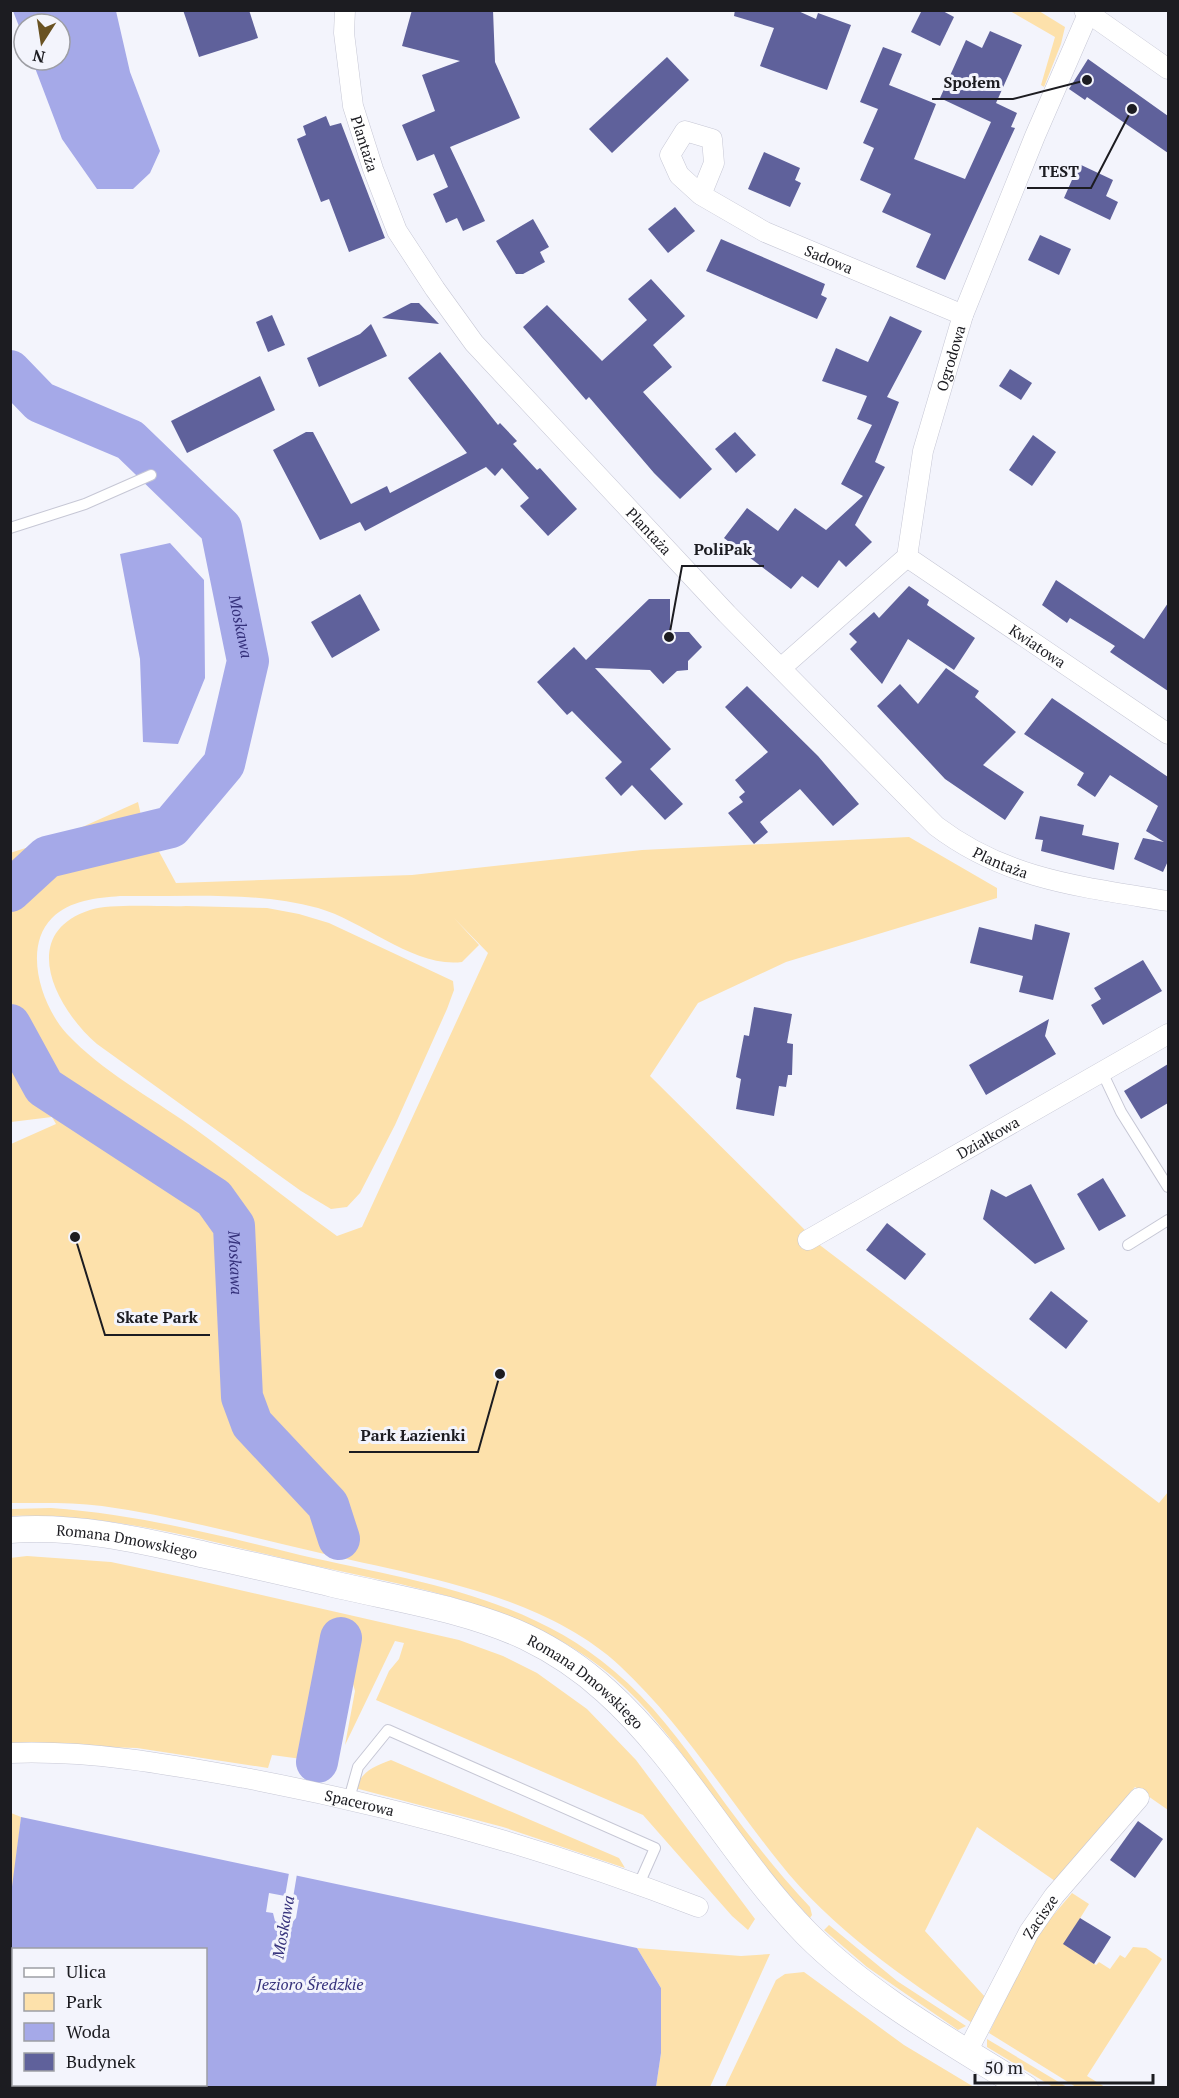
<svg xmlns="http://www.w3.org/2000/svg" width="1179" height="2098" font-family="'PT Serif',serif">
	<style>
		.green { fill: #fde1ab; fill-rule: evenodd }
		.water { fill: #a5a9e8; fill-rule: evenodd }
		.pier { fill: #f3f4fc }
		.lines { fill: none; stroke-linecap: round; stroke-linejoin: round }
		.river { stroke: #a5a9e8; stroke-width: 42 }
		.building { fill: #5f619b }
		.service-casing { stroke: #c6c7d5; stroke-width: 12 }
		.minor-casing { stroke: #c6c7d5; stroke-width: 21 }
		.tertiary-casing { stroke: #c6c7d5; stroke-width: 27 }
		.service { stroke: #fff; stroke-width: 10 }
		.minor { stroke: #fff; stroke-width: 20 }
		.tertiary { stroke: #fff; stroke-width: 26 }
		.labels { text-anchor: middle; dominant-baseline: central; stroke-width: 6; stroke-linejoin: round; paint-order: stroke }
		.street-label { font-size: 15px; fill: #1c1c21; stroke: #f3f4fc }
		.water-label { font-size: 16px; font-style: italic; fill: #35317b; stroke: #f3f4fc }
		.leader { fill: none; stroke: #1c1c21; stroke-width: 2 }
		.callout-dot { fill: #1c1c21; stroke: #f3f4fc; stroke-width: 2 }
		.callout-label { font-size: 16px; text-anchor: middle; font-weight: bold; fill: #1c1c21; stroke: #f3f4fc; stroke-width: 6; stroke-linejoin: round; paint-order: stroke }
	</style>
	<rect width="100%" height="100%" fill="#f3f4fc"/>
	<g class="green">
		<polygon points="1010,11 1039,11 1065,27 1061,44 1044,87 1041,85 1055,37"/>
		<path d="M138,802L142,820L176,883L412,875L642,850L909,837L997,888V898L786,962L698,1003L650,1076L821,1246L1159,1503L1168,1492V1810L1135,1787L1055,1881L977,1827L925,1931L986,1998L972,2023C902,1977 831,1928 779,1862C726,1796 682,1724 620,1666C541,1593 416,1576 316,1552C246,1536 174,1516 102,1506C72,1502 41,1503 11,1503V1144L56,1124L52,1117L11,1122L10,853L60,837ZM120,896C185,897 255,891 318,908C364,921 414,968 462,962L479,945L454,918L488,953L362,1227L337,1236C288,1201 241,1162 191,1126C150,1097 102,1071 67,1034C42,1007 22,948 52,918C70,900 97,898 120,896Z"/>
		<path d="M186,906L267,908L299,914L329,923L453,981L454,990L447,1009L395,1125L360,1193L347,1207L331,1209L301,1191L97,1044C57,1010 16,934 90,910C112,903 161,907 186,906Z"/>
		<path d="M51,1508C136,1514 218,1535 300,1555C409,1580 526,1595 614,1671C660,1709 692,1758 727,1806C753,1841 780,1875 810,1907L812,1915L810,1918C781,1886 753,1854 728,1819C693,1770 659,1716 612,1676C521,1600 402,1586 290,1560C197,1538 107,1513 11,1516V1509Z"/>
		<polygon points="27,1556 111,1562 196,1580 459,1640 503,1656 537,1673 587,1709 636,1760 755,1919 748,1930 732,1916 643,1815 376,1700 389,1671 399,1659 404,1643 395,1641 345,1745 355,1691 348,1666 350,1645 352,1646 347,1639 334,1639 319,1680 306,1746 309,1760 272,1755 268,1768 137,1748 11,1744 10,1558"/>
		<path d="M391,1760L619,1858L625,1868L503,1827L355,1788C364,1770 373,1767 391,1760Z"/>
		<polygon points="11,1813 21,1817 11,1902"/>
		<polygon points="1072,1893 1089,1904 1064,1944 1096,1965 1099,1962 1110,1969 1120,1955 1125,1958 1133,1947 1146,1948 1162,1959 1087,2076 1105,2087 1076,2087 989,2033 1035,1937"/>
		<polygon points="829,1925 897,1981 966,2026 958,2030 867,1967 824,1930"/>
		<polygon points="637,1948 741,1956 770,1954 710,2087 656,2087 661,2053 661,1988"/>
		<polygon points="804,1972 904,2045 974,2087 725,2087 776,1980 785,1974"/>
		<polygon points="987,2039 1067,2087 1053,2087 987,2047"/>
	</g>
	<g class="water">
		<polygon points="13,11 116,11 130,72 160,151 150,173 133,189 97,189 62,139 32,60 60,60 60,24 24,24 24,39"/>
		<polygon points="170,543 204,580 205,678 178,744 143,742 140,659 120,554"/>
		<path d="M334,1644L344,1646C342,1680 342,1735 325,1764L309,1760C302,1725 321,1676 334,1644Z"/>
		<path d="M21,1817L637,1948L661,1988V2053L656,2087H11L10,1902ZM14,1950H206V2084H14Z"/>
	</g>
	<polygon class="pier" points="289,1873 297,1874 293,1898 299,1900 296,1918 291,1924 284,1926 275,1921 273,1913 266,1912 269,1893 285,1896"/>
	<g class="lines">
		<g class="river">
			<path id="s1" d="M10,371L40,402L130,440L221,528L248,661L224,764L171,827L47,857L10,891"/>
			<path id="s2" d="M10,1025L44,1087L214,1198L234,1226L242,1397L252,1424L328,1505L339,1539"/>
			<polyline points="317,1762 341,1638"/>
		</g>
	</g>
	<g class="building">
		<polygon points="183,10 249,10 258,38 199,57"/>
		<polygon points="412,10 493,10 495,62 520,118 450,147 485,221 463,231 457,218 446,223 433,194 448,187 434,154 417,161 402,125 435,111 422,75 460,61 402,46"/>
		<polygon points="735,10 796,10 816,19 818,13 851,25 827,90 760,66 774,28 734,16"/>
		<polygon points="922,10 941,10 954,17 940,46 911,32"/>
		<polygon points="990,31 1022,45 996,103 1017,113 1011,127 1015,128 945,280 916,267 931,234 882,212 891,194 860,180 874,148 863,143 878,109 860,102 883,47 902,54 889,85 936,104 914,159 965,179 991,122 940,98 966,40 982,48"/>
		<polygon points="667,57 689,80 612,153 589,129"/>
		<polygon points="1088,59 1168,116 1168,153 1087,97 1085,100 1069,89"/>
		<polygon points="326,116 330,126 341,123 385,238 349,252 329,199 321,202 297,139 306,135 303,126"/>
		<polygon points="764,152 800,168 795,180 801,183 790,207 748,189"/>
		<polygon points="1079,164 1113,180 1106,196 1118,202 1110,220 1064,198"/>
		<polygon points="675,207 695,231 668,253 648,229"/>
		<polygon points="533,219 549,247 540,252 545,262 523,274 516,274 496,241"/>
		<polygon points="1040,235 1071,249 1059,275 1028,260"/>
		<polygon points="721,239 825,284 821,295 827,298 817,319 706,271"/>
		<polygon points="651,279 685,316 653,345 672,367 643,392 712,469 680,499 654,473 589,397 586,400 523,327 547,305 602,361 647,320 628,299"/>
		<polygon points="411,303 419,303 439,324 382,318"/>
		<polygon points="272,315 285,345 268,352 256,322"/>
		<polygon points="890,316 922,331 887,397 899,402 875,462 885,467 855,525 872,542 846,567 839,560 818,588 802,576 791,589 724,538 747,508 778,531 795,508 826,530 863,496 841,484 872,425 857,419 867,396 822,381 836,348 868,362"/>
		<polygon points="371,324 387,356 319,387 307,358 360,334"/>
		<polygon points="440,352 498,425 500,423 517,441 513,444 537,470 540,468 577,509 548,536 520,506 529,498 502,468 495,476 486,467 365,531 360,522 320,540 273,450 306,432 313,432 351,504 387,486 390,493 467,453 408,378"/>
		<polygon points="1010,369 1032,383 1021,400 999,386"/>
		<polygon points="260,376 275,410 187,453 171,421"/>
		<polygon points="735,432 756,455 736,473 715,449"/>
		<polygon points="1033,435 1056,452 1032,486 1009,470"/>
		<polygon points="1056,580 1144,639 1168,603 1168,691 1110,652 1115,646 1070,618 1067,623 1042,605"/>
		<polygon points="909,586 929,600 927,605 975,638 954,670 908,639 882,684 850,649 857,642 849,634 874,612 879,618"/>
		<polygon points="360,594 380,630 332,658 311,622"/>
		<polygon points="649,599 670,599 670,632 689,632 702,647 688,661 688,670 677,671 663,684 650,670 595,668 671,749 650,769 683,804 665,820 632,785 621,796 605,778 622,762 572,711 567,715 537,682 574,647 586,660"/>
		<polygon points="946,668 979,691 975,697 1016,732 983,765 1024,792 1005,820 945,779 877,706 900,684 918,704"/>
		<polygon points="747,686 818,756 859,804 833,826 800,789 760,822 768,832 754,844 728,813 743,802 739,797 745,792 735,780 768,752 725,707"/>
		<polygon points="1052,698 1168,777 1168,861 1163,872 1134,859 1143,838 1164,842 1146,831 1158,806 1110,775 1095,797 1077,785 1084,773 1024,734"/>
		<polygon points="1040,816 1084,825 1082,835 1119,843 1114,870 1041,851 1043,840 1035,839"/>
		<polygon points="1035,924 1070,933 1053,1000 1019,992 1023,976 970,963 979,927 1032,940"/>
		<polygon points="1143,960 1162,991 1103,1025 1091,1005 1101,999 1094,988"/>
		<polygon points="754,1007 792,1014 787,1043 793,1044 792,1075 788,1075 786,1087 779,1086 774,1116 736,1109 741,1079 736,1077 744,1035 749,1036"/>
		<polygon points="1049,1019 1045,1036 1056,1054 986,1095 969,1065"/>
		<polygon points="1168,1064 1168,1103 1141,1119 1124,1091"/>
		<polygon points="1103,1178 1126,1216 1099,1231 1077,1194"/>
		<polygon points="1031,1184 1065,1249 1035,1264 983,1219 991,1189 1006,1197"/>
		<polygon points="887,1223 926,1254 905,1280 866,1250"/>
		<polygon points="1051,1291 1088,1321 1066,1349 1029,1319"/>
		<polygon points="1138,1821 1163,1839 1135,1878 1110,1860"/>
		<polygon points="1080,1918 1111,1937 1094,1964 1063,1944"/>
	</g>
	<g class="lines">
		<g class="service-casing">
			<g id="service">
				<polyline points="10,528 85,504 151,475"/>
				<polyline points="1103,1074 1121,1112 1168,1187"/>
				<polyline points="1128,1245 1168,1220"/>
				<polyline points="349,1799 358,1767 388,1730 655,1848 639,1884"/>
			</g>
		</g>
		<g class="minor-casing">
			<g id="minor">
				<path id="s3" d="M345,10L344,33L353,106L373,169L397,231L435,289L474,343L727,614L936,826C1007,880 1083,887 1168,901"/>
				<polyline points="1084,10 1168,69"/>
				<path id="s4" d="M701,195L679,175L670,155L685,131L712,139L714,163L701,195L765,232L963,315"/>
				<path id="s5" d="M907,557L1168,734"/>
				<path id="s6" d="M781,668L907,557L923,451L963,315L1035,136L1088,14"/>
				<path id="s7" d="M808,1240L1168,1034"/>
				<path id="s8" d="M10,1753C90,1750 167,1764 245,1778C399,1807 551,1850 698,1907"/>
				<path id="s9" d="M967,2052L1029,1932L1054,1896L1139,1798"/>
			</g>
		</g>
		<g class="tertiary-casing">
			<g id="tertiary">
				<path id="s10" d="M10,1530C73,1525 136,1539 197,1553C242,1563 288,1573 333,1584C397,1599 466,1609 526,1637C555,1651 582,1669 606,1691C683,1760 733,1859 807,1934C870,1997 950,2041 1025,2088"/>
			</g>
		</g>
		<use href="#service" class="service"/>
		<use href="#minor" class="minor"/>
		<use href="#tertiary" class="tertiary"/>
	</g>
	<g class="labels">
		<g class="street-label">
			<text stroke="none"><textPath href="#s3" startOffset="136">Plantaża</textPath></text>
			<text stroke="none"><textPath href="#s4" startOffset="310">Sadowa</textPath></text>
			<text stroke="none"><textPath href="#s6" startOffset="372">Ogrodowa</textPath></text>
			<text stroke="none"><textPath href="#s3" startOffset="622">Plantaża</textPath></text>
			<text stroke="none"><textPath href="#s5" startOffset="158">Kwiatowa</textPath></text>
			<text stroke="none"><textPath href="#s3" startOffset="1108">Plantaża</textPath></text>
			<text stroke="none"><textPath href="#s7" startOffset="207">Działkowa</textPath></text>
			<text stroke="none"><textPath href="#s10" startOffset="118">Romana Dmowskiego</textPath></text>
			<text stroke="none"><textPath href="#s10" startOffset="604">Romana Dmowskiego</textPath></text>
			<text stroke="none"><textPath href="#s8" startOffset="354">Spacerowa</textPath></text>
			<text stroke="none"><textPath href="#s9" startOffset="154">Zacisze</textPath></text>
		</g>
		<g class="water-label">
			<text stroke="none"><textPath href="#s1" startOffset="368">Moskawa</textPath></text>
			<text stroke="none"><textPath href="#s2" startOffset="345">Moskawa</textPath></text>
			<text transform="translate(283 1927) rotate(-80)">Moskawa</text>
			<text x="310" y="1984">Jezioro Średzkie</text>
		</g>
	</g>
	<path class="leader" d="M1087 80L1013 99H932M1132 109L1091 188H1027M669 637L682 566H764M75 1237L105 1335H210M500 1374L478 1452H349"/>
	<g class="callout-dot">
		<circle cx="1087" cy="80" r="6"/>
		<circle cx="1132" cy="109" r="6"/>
		<circle cx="669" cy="637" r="6"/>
		<circle cx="75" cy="1237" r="6"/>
		<circle cx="500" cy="1374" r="6"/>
	</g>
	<g class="callout-label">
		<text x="972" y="88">Społem</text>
		<text x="1059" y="177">TEST</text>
		<text x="723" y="555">PoliPak</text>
		<text x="157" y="1323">Skate Park</text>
		<text x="413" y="1441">Park Łazienki</text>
	</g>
	<rect width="1179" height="2098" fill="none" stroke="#1c1c21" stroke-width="24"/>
	<rect x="12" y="1948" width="195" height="138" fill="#f3f4fc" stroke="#9d9ea4" stroke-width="1.5"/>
	<rect x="24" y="1968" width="30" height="9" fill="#ffffff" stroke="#9d9ea4" stroke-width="1.5"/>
	<text x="66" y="1978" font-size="18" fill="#1c1c21">Ulica</text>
	<rect x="24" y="1993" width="30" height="18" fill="#fde1ab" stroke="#9d9ea4" stroke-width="1.5"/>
	<text x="66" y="2008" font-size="18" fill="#1c1c21">Park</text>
	<rect x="24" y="2023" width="30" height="18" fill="#a5a9e8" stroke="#9d9ea4" stroke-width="1.5"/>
	<text x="66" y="2038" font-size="18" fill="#1c1c21">Woda</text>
	<rect x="24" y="2053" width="30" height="18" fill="#5f619b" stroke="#9d9ea4" stroke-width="1.5"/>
	<text x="66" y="2068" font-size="18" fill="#1c1c21">Budynek</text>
	<g transform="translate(42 42) rotate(192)"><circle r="28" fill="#f3f4fc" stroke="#9d9ea4" stroke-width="1.5"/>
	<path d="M0-4.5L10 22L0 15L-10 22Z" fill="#695222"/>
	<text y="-9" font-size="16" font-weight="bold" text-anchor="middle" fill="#1c1c21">N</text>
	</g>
	<path d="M975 2074v9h178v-9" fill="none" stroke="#1c1c21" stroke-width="3"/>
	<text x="984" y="2074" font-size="18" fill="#1c1c21" stroke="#f3f4fc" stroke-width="4.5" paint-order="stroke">50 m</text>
</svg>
